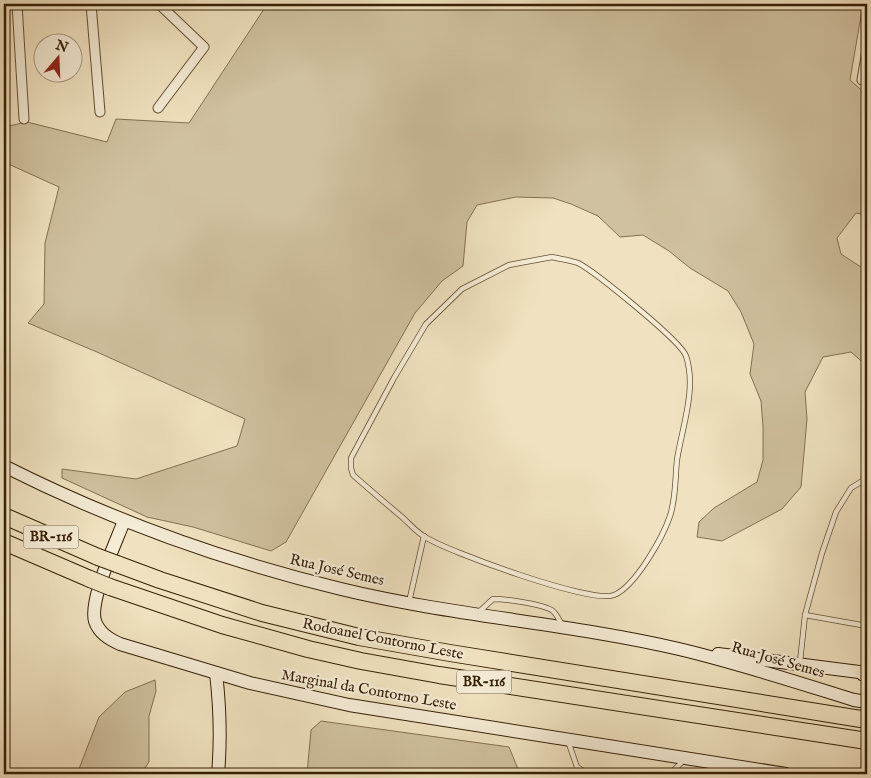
<svg xmlns="http://www.w3.org/2000/svg" width="871" height="778" font-family="'IM FELL English',serif">
	<style>
		.green { fill: #d0c1a0; stroke: #837053 }
		.lines { fill: none; stroke-linecap: round; stroke-linejoin: round }
		.lane-casing { stroke: #645034; stroke-width: 6 }
		.street-casing { stroke: #645034; stroke-width: 11 }
		.secondary-casing { stroke: #362006; stroke-width: 14 }
		.highway-casing { stroke: #362006; stroke-width: 18 }
		.lane { stroke: #f5ecd6; stroke-width: 4.5 }
		.street { stroke: #f5ecd6; stroke-width: 9 }
		.secondary { stroke: #f5ecd6; stroke-width: 12 }
		.highway { stroke: #f0e2c0; stroke-width: 16 }
		.highway-bridge-casing { stroke: #362006; stroke-width: 18; stroke-linecap: butt }
		.highway-bridge { stroke: #f0e2c0; stroke-width: 16 }
		.labels { text-anchor: middle; dominant-baseline: central; stroke-width: 4.5; stroke-linejoin: round; paint-order: stroke }
		.shield { fill: #f5ecd6; stroke: #6f5d44; stroke-width: 1 }
		.shield-label { font-size: 14px; font-weight: bold; fill: #362006 }
		.street-label { font-size: 15px; fill: #362006; stroke: #f5ecd6 }
	</style>
	<rect width="100%" height="100%" fill="#f0e2c0"/>
	<filter id="stains"><feTurbulence type="fractalNoise" baseFrequency=".004" numOctaves="4"/><feColorMatrix values="0 0 0 0 .2 0 0 0 0 .09 0 0 0 0 .02 0 0 0 .5 -.17"/></filter>
	<radialGradient id="worn" r=".72"><stop offset=".6" stop-color="#630" stop-opacity="0"/><stop offset="1" stop-color="#630" stop-opacity=".3"/></radialGradient>
	<g class="green">
		<polygon points="264,4 863,4 850,80 867,95 867,215 856,213 837,238 841,254 867,271 867,366 851,352 823,357 805,392 807,419 801,487 782,509 722,541 697,537 699,522 714,508 757,482 763,460 763,426 761,401 750,374 754,344 741,312 728,291 690,268 669,251 643,235 620,237 598,216 571,204 553,198 516,197 477,205 467,222 463,266 442,281 415,313 286,542 271,551 193,527 147,517 62,478 62,469 136,479 237,446 245,419 97,352 28,323 44,304 45,243 59,187 4,162 4,127 27,122 107,142 116,119 189,123 266,6"/>
		<polygon points="155,680 156,691 149,716 149,762 141,774 77,774 99,717 125,692"/>
		<polygon points="321,721 509,747 520,774 307,774 311,730"/>
	</g>
	<g class="lines">
		<g class="lane-casing">
			<g id="lane">
				<path d="M552,257C560,259 570,260 578,263C594,271 681,341 686,356C697,389 682,427 677,460C675,479 676,498 670,516C663,537 635,587 614,595C591,604 449,552 425,537C416,532 409,523 402,517C385,503 369,489 353,475L351,468V458L394,378L426,324L462,289L509,265Z"/>
				<polyline points="409,602 424,536"/>
				<path d="M479,612L493,599C505,599 544,604 553,611C557,615 560,621 562,625"/>
				<polyline points="805,615 867,626"/>
				<polyline points="800,662 805,615 822,553 836,512 851,488 864,480 867,480"/>
				<polyline points="568,741 577,767 588,774"/>
				<polyline points="670,774 683,761"/>
			</g>
		</g>
		<g class="street-casing">
			<g id="street">
				<polyline points="17,4 24,119"/>
				<polyline points="91,4 100,112"/>
				<polyline points="867,50 862,80 867,82"/>
				<polyline points="158,108 204,47 159,4"/>
			</g>
		</g>
		<g class="secondary-casing">
			<g id="secondary">
				<path d="M4,466C111,520 225,561 341,589C452,616 567,623 679,649C738,663 796,682 854,700L867,702"/>
				<path d="M124,521C116,542 89,600 95,621C99,633 109,639 120,644L250,683L349,705L786,774"/>
				<polyline points="718,654 867,673"/>
				<path d="M216,673C220,707 221,740 218,774"/>
			</g>
		</g>
		<g class="highway-casing">
			<g id="highway">
				<polyline points="4,516 98,557"/>
				<polyline points="4,542 90,579"/>
				<polyline points="117,564 160,580 262,613 359,637 450,653 867,720"/>
				<polyline points="110,587 222,625 308,649 361,661 439,675 867,741"/>
				<polyline points="864,673 867,674"/>
			</g>
		</g>
		<use href="#lane" class="lane"/>
		<use href="#street" class="street"/>
		<use href="#secondary" class="secondary"/>
		<use href="#highway" class="highway"/>
		<g class="highway-bridge-casing">
			<g id="highway-bridge">
				<polyline points="98,557 117,564"/>
				<polyline points="90,579 110,587"/>
			</g>
		</g>
		<use href="#highway-bridge" class="highway-bridge"/>
	</g>
	<g class="labels">
		<g class="shield">
			<rect x="23.5" y="525.5" width="55" height="23" rx="4"/>
			<rect x="456.5" y="670.5" width="55" height="23" rx="4"/>
		</g>
		<g class="shield-label">
			<text x="51" y="537">BR-116</text>
			<text x="484" y="682">BR-116</text>
		</g>
		<g class="street-label">
			<text transform="translate(337 570) rotate(13)">Rua José Semes</text>
			<text transform="translate(383 639) rotate(11)">Rodoanel Contorno Leste</text>
			<text transform="translate(778 660) rotate(16)">Rua José Semes</text>
			<text transform="translate(369 690) rotate(10)">Marginal da Contorno Leste</text>
		</g>
	</g>
	<rect width="871" height="778" fill="none" stroke="#f0e2c0" stroke-width="20"/>
	<rect x="5" y="5" width="861" height="768" fill="none" stroke="#362006" stroke-width="2.5"/>
	<rect x="10" y="10" width="851" height="758" fill="none" stroke="#362006"/>
	<g transform="translate(58 58) rotate(19)"><circle r="24" fill="#f5ecd6" stroke="#a99a83"/>
	<path d="M0-4L9 19L0 12L-9 19Z" fill="#8f2418"/>
	<text y="-8" font-size="14" font-weight="bold" text-anchor="middle" fill="#362006">N</text>
	</g>
	<rect width="100%" height="100%" filter="url(#stains)"/>
	<rect width="100%" height="100%" fill="url(#worn)"/>
</svg>
